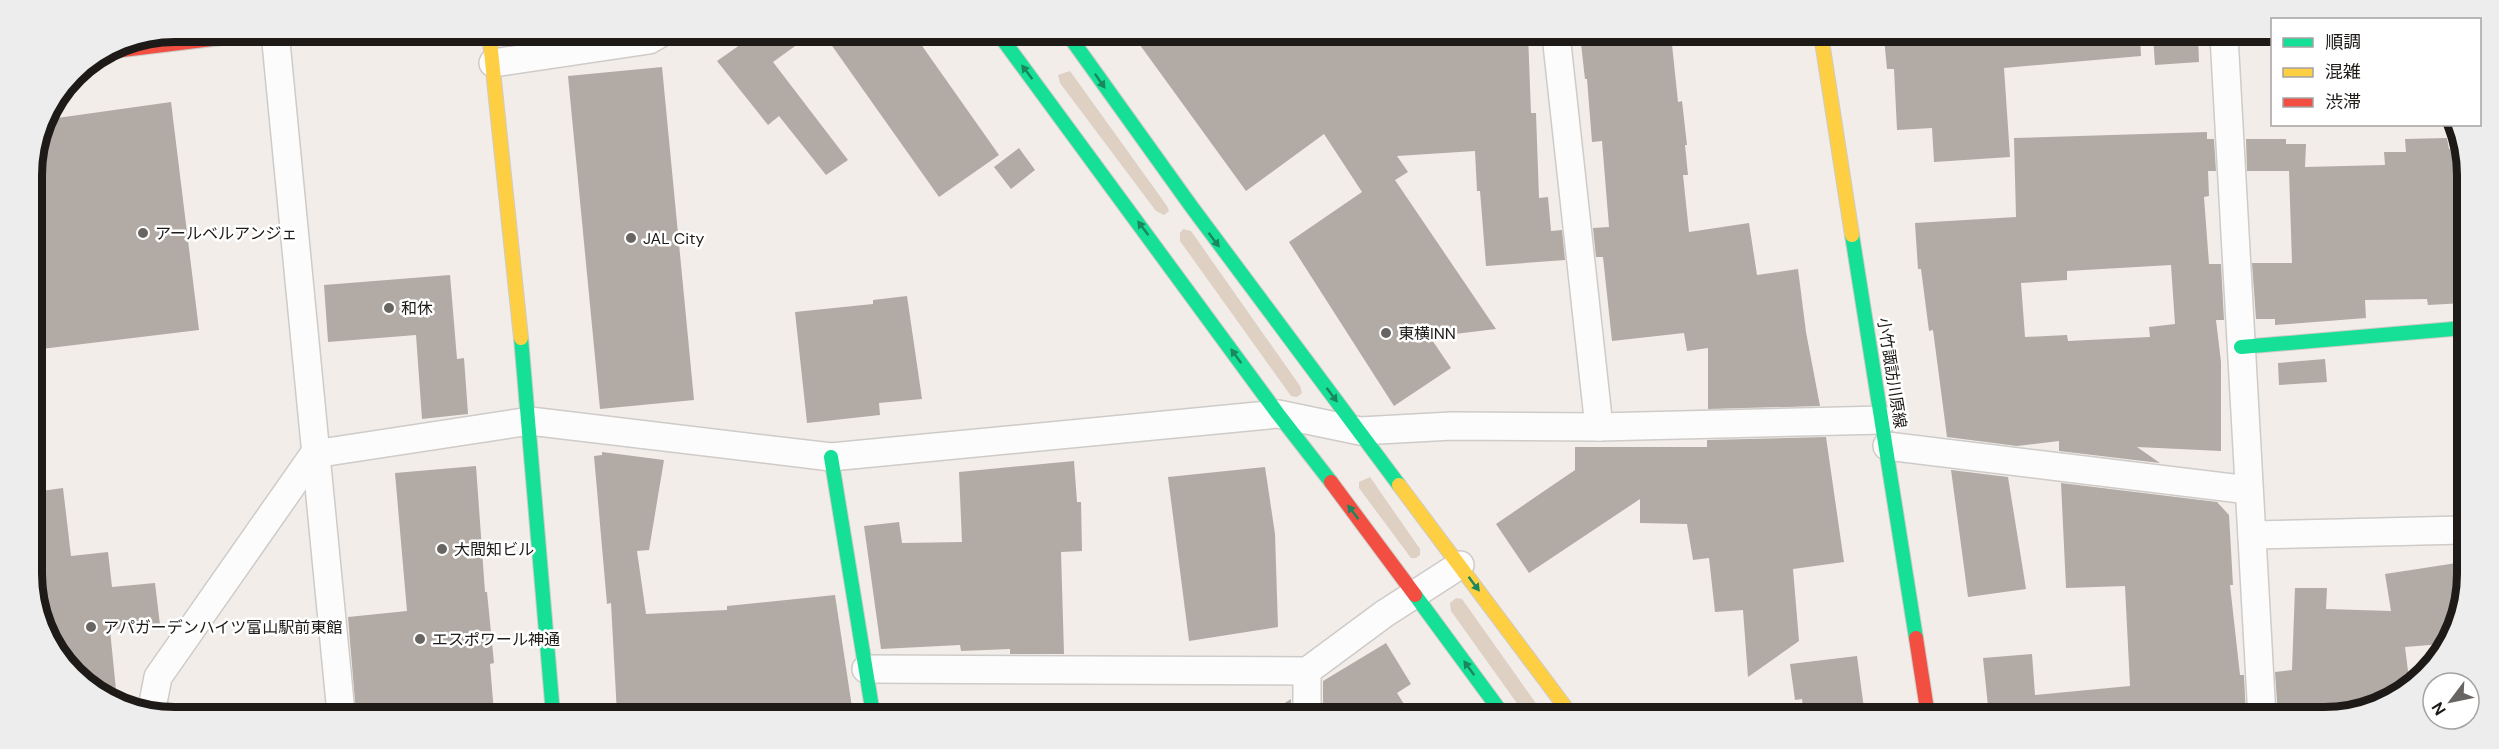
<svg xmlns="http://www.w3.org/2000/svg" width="2499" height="749" font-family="'DM Sans','Noto Sans JP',sans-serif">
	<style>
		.green { fill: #dfd0c4 }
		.building { fill: #b2aaa4; fill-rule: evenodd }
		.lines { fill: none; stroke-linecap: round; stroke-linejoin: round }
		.street-casing { stroke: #cecbc8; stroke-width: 30 }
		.fast-casing { stroke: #cecbc8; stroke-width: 16 }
		.slow-casing { stroke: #cecbc8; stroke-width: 16 }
		.jam-casing { stroke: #cecbc8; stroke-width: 16 }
		.street { stroke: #fdfcfc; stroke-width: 27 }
		.fast { stroke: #16e098; stroke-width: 14 }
		.slow { stroke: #ffcf43; stroke-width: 14 }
		.jam { stroke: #f24e42; stroke-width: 14 }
		.oneway { fill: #1a875e }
		.poi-dot { fill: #686461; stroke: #fff; stroke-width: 2 }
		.labels { text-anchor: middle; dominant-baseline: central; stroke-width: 5; stroke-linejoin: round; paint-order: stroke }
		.poi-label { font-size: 16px; fill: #1e1a18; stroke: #fff; text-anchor: start }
		.street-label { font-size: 16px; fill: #1e1a18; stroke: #fff }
		.rim { fill: none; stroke: #1e1a18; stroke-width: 8 }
	</style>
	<rect width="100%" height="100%" fill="#f2ede9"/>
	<g class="green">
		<polygon points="1070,71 1167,206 1169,211 1164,215 1156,211 1060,83 1058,75"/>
		<polygon points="1183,229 1191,231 1300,386 1302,393 1297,397 1291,396 1180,241 1180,233"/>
		<polygon points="1370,477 1420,549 1420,555 1416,558 1411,558 1359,488 1359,482"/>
		<polygon points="1456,598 1462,599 1545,716 1526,716 1451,611 1450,603"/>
	</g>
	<g class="building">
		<polygon points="757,33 813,33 773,62 848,160 826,175 779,116 768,125 717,61"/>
		<polygon points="823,33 913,33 999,155 939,197"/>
		<polygon points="1132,34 1411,34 1411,36 1528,34 1531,113 1536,113 1539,198 1548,197 1551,231 1562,230 1565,260 1486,266 1480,191 1477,191 1475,151 1397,156 1408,172 1395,180 1496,329 1430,337 1451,368 1394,406 1289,242 1362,192 1324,134 1246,191"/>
		<polygon points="1580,35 1671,35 1678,102 1682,101 1687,145 1685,145 1688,175 1683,175 1689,232 1749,223 1757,275 1798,269 1806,332 1820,406 1708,409 1708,348 1687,351 1684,333 1612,341 1603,257 1596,257 1593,228 1609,227 1602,141 1592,142 1587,79 1585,79"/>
		<polygon points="1910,35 2140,36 2141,56 2004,68 2010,157 1934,162 1932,128 1897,130 1894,69 1887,69 1884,38"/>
		<polygon points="2153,36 2198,36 2199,62 2155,65"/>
		<polygon points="662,67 694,400 600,409 568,76"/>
		<polygon points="171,102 199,330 33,350 32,166 43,120"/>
		<path d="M2207,132V139H2214L2216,171H2208L2209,196L2204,197L2209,264H2221L2224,320H2216L2221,362V451L2137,447L2160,463L2059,451V441L2017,446L1947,437L1933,330L1929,331L1921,269H1918L1915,223L2016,217L2014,138ZM2171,265L2175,324L2149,327L2150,337L2068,341L2067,335L2025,337L2021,283L2067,280V271Z"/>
		<polygon points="2447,138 2449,149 2465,148 2464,303 2428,305 2427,299 2365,300 2366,318 2275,325 2275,319 2256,319 2252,263 2292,263 2289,171 2247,171 2246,139 2286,139 2286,144 2306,144 2305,167 2385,165 2384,152 2406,152 2405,139"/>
		<polygon points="1019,148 1035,170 1011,189 994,167"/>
		<polygon points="450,275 457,359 464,358 468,414 422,419 416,335 328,342 324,285"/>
		<polygon points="907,296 922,399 879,403 880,415 807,423 795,312 873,304 873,300"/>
		<polygon points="2325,359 2327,382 2279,385 2278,363"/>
		<polygon points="1826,437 1844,562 1793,569 1799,641 1748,677 1743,610 1715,612 1709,558 1693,560 1687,524 1640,523 1640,499 1529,573 1496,524 1575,470 1575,447 1707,447 1707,440"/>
		<polygon points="602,452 664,460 649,550 637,551 646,614 727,610 727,606 835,595 853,714 617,714 611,603 607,604 594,456 602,455"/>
		<polygon points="1074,461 1077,502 1081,502 1082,551 1061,552 1064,654 1010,654 1010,649 961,651 960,645 881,649 864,526 899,522 902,543 962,542 959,472"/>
		<polygon points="476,466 485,592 487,592 494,663 490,664 494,713 356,713 348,617 407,611 395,473"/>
		<polygon points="1265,467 1275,534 1278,627 1189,641 1168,477"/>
		<polygon points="1951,470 2008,477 2026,589 1968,597"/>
		<polygon points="2061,483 2217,502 2229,515 2233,585 2230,585 2240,675 2244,675 2246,717 1989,716 1983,658 2032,654 2035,695 2130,686 2125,586 2066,588"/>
		<polygon points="63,488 71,556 108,552 112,587 155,583 160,625 110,630 117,700 67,669 34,602 34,492"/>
		<polygon points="2463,562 2463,611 2442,644 2405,647 2410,687 2379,707 2333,717 2278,717 2275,672 2292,670 2295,588 2327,588 2326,609 2391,611 2385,574"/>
		<polygon points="1386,643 1411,684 1397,693 1411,715 1323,715 1323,681"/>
		<polygon points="1857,656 1865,716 1804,716 1802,699 1795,700 1790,664"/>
		<polygon points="1291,699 1291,715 1265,715"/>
	</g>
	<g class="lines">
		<g class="street-casing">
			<g id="street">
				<polyline points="275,32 341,713"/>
				<polyline points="1556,35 1599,427"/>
				<polyline points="2224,36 2262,717"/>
				<polyline points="493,63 649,40 661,33"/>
				<polyline points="1887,446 2249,490"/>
				<polyline points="2252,535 2463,530"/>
				<polyline points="866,669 1307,671"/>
				<polyline points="151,713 158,677 314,454 530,421 831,457 1278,414 1360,431 1452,426 1599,427 1883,420"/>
				<polyline points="1307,715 1307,671 1384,614 1460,565"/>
			</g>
		</g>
		<g class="fast-casing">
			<g id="fast">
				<polyline points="998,33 1278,414 1331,482"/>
				<polyline points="1067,33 1191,206 1399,485"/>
				<polyline points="1852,235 1916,638"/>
				<polyline points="521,338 553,714"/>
				<polyline points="2241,347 2464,328"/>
				<polyline points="831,457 873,714"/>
				<polyline points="1415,595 1504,716"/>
			</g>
		</g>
		<g class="slow-casing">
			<g id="slow">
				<polyline points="489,32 521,338"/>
				<polyline points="1821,35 1852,235"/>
				<polyline points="1399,485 1572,716"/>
			</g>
		</g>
		<g class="jam-casing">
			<g id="jam">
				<polyline points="106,52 271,32"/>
				<polyline points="1331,482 1415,595"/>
				<polyline points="1916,638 1928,716"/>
			</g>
		</g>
		<use href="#street" class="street"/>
		<use href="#fast" class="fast"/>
		<use href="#slow" class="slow"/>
		<use href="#jam" class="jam"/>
	</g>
	<defs><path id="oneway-solid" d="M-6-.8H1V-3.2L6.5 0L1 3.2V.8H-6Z" transform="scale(1.5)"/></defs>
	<g class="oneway">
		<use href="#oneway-solid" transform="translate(1027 72) rotate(-127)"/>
		<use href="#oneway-solid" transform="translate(1100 81) rotate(55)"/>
		<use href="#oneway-solid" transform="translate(1143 228) rotate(-127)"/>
		<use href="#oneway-solid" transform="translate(1214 240) rotate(53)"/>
		<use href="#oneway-solid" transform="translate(1236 356) rotate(-126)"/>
		<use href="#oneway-solid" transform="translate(1332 395) rotate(53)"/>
		<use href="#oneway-solid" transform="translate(1353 512) rotate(-127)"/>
		<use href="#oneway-solid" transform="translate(1474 584) rotate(53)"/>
		<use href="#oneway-solid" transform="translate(1469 668) rotate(-126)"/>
	</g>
	<g class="poi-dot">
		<circle cx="143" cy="233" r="6"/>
		<circle cx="631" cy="238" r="6"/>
		<circle cx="389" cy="308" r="6"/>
		<circle cx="1386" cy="333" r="6"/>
		<circle cx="442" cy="549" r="6"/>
		<circle cx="91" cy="627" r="6"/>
		<circle cx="420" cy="639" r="6"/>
	</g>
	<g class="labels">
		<g class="poi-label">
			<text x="155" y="233">アールベルアンジェ</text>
			<text x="643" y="238">JAL City</text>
			<text x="401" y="308">和休</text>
			<text x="1398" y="333">東横INN</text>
			<text x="454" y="549">大間知ビル</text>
			<text x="103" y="627">アパガーデンハイツ富山駅前東館</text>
			<text x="432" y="639">エスポワール神通</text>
		</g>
		<g class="street-label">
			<text transform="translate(1892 373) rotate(81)">小竹諏訪川原線</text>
		</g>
	</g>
	<path d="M0 0H2499V749H0ZM175 42H2324A133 133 0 0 1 2457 175V574A133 133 0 0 1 2324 707H175A133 133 0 0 1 42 574V175A133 133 0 0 1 175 42Z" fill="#ededed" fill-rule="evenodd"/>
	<path class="rim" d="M175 42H2324A133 133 0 0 1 2457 175V574A133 133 0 0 1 2324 707H175A133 133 0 0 1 42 574V175A133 133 0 0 1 175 42Z"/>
	<rect x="2271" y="18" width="210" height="108" fill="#ffffff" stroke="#a5a3a3" stroke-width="1.5"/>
	<rect x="2283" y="38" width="30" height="9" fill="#16e098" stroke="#a5a3a3" stroke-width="1.5"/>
	<text x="2325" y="48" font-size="18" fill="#1e1a18">順調</text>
	<rect x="2283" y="68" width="30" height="9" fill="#ffcf43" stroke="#a5a3a3" stroke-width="1.5"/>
	<text x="2325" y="78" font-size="18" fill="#1e1a18">混雑</text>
	<rect x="2283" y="98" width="30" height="9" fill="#f24e42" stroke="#a5a3a3" stroke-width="1.5"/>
	<text x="2325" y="108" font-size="18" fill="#1e1a18">渋滞</text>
	<g transform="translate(2451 701) rotate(238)"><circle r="28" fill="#ffffff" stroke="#a5a3a3" stroke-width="1.5"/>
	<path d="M0-4.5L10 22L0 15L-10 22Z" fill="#686461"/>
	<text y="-9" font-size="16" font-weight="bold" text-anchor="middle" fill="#1e1a18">N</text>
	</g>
</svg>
